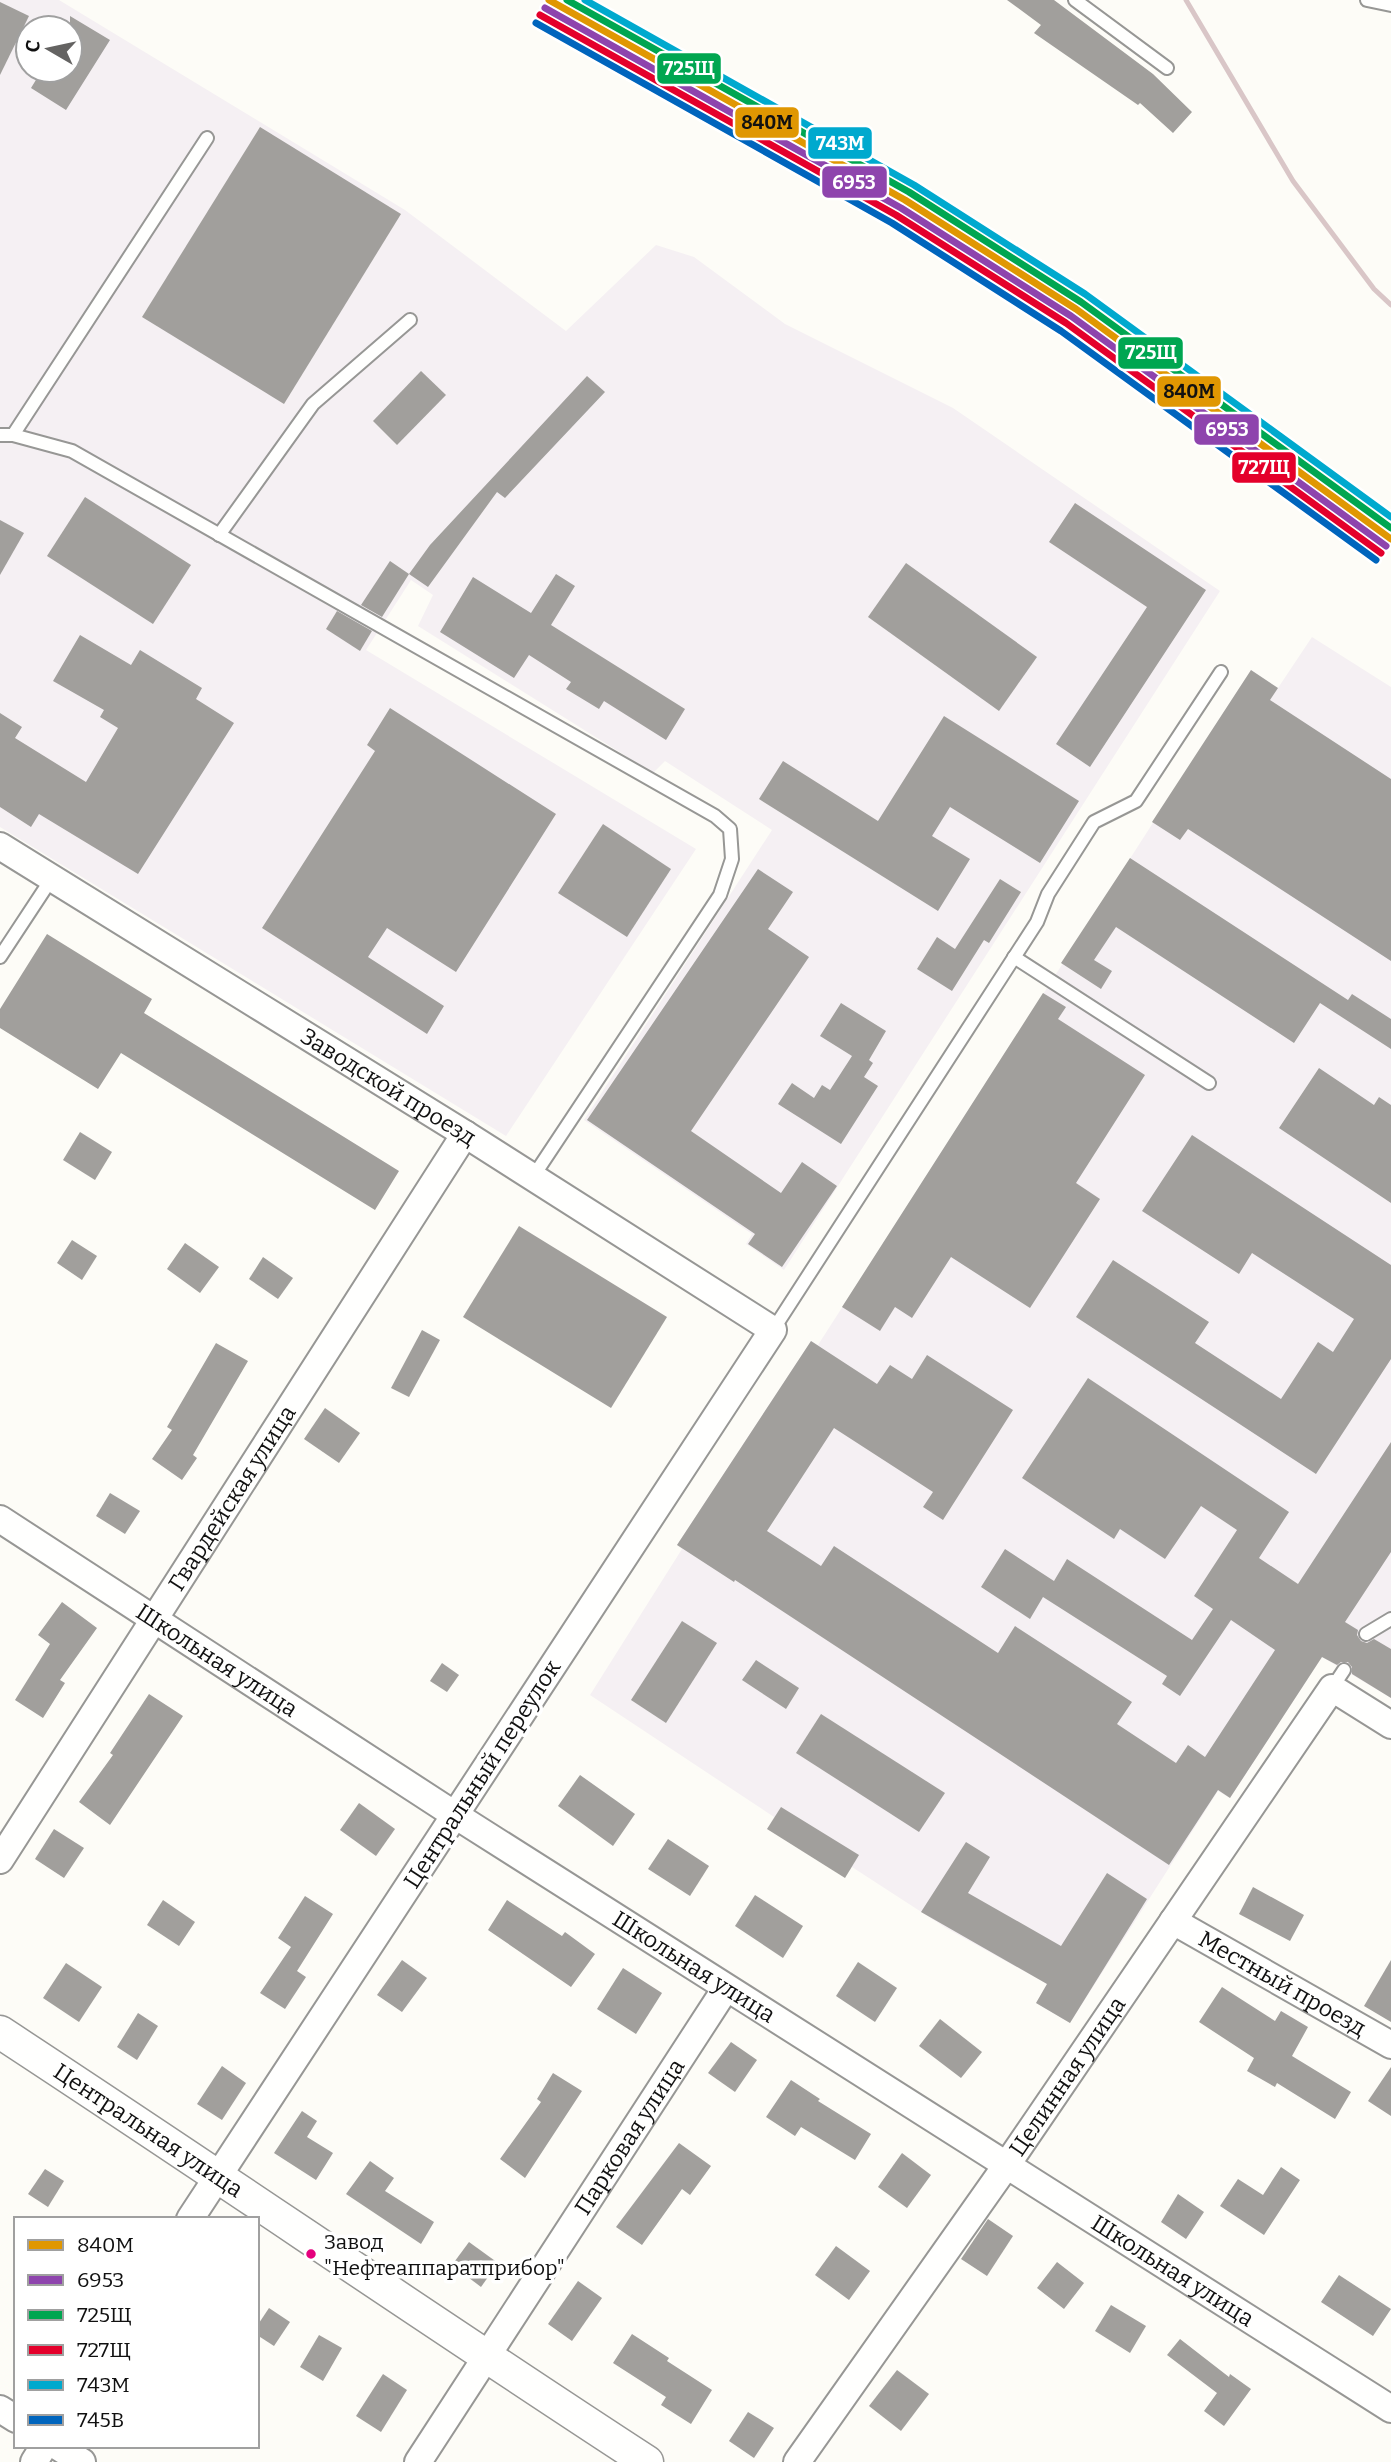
<svg xmlns="http://www.w3.org/2000/svg" width="1391" height="2462" font-family="Bitter,serif">
	<style>
		.industrial { fill: #f5f0f3; fill-rule: evenodd }
		.building { fill: #a19f9c }
		.lines { fill: none; stroke-linecap: round; stroke-linejoin: round }
		.service-casing { stroke: #979795; stroke-width: 16 }
		.minor-casing { stroke: #979795; stroke-width: 30 }
		.tertiary-casing { stroke: #979795; stroke-width: 35 }
		.service { stroke: #fffffe; stroke-width: 12 }
		.minor { stroke: #fffffe; stroke-width: 26 }
		.tertiary { stroke: #fffffe; stroke-width: 32 }
		.rail { stroke: #d9c6c7; stroke-width: 5 }
		.rail-1-casing { stroke: #fff; stroke-width: 12 }
		.rail-2-casing { stroke: #fff; stroke-width: 12 }
		.rail-3-casing { stroke: #fff; stroke-width: 12 }
		.rail-4-casing { stroke: #fff; stroke-width: 12 }
		.rail-5-casing { stroke: #fff; stroke-width: 12 }
		.rail-6-casing { stroke: #fff; stroke-width: 12 }
		.rail-1 { stroke: #e09702; stroke-width: 7 }
		.rail-2 { stroke: #8e44ad; stroke-width: 7 }
		.rail-3 { stroke: #00a651; stroke-width: 7 }
		.rail-4 { stroke: #e4002b; stroke-width: 7 }
		.rail-5 { stroke: #00a9ce; stroke-width: 7 }
		.rail-6 { stroke: #0065bd; stroke-width: 7 }
		.bus-dot { fill: #e5007d; stroke: #fff; stroke-width: 2.5 }
		.labels { text-anchor: middle; dominant-baseline: central; stroke-width: 7; stroke-linejoin: round; paint-order: stroke }
		.bus-label { font-size: 21px; fill: #111; stroke: #fff; text-anchor: start }
		.street-label { font-size: 23px; fill: #111; stroke: #fff }
		.line-badge { stroke: #fff; stroke-width: 2.5 }
		.badge-label { font-size: 19px; text-anchor: middle; font-weight: bold; fill: #fff }
		.pale-badge-label { font-size: 19px; text-anchor: middle; font-weight: bold; fill: #111 }
	</style>
	<rect width="100%" height="100%" fill="#fdfcf7"/>
	<g class="industrial">
		<path d="M0,0H59L405,210L566,331L656,245L694,257L785,324L953,408L1220,591L784,1270L746,1244L752,1234L584,1120L772,830L665,761L653,773L418,626L433,595L411,580L366,650L696,849L506,1136L0,827ZM28,28H70V70H28Z"/>
		<polygon points="1312,637 1391,687 1391,1698 1322,1657 1230,1798 1218,1791 1070,2023 1036,2003 1047,1984 946,1928 852,1867 845,1877 767,1829 774,1817 590,1695 682,1549 677,1545 811,1341 818,1345 1251,670 1278,688"/>
	</g>
	<g class="building">
		<polygon points="1007,0 1054,0 1153,74 1192,112 1173,133 1140,103 1138,105 1034,33 1041,25"/>
		<polygon points="0,2 29,16 0,75"/>
		<polygon points="70,16 110,40 66,110 31,88 42,70 70,70"/>
		<polygon points="260,127 401,214 284,404 142,317"/>
		<polygon points="421,371 446,395 397,445 373,421"/>
		<polygon points="587,376 605,392 505,498 497,492 428,587 409,574 430,545"/>
		<polygon points="85,497 191,565 153,624 47,556"/>
		<polygon points="1075,503 1206,590 1090,767 1056,744 1147,607 1049,542"/>
		<polygon points="0,520 24,533 0,575"/>
		<polygon points="390,561 409,574 382,617 361,605"/>
		<polygon points="906,563 1037,657 999,711 868,617"/>
		<polygon points="556,574 575,586 551,625 685,709 666,740 604,701 599,709 566,689 571,682 529,655 514,678 440,632 473,577 531,613"/>
		<polygon points="337,611 372,631 360,651 326,629"/>
		<polygon points="80,635 131,665 140,650 202,688 196,699 234,723 138,874 39,814 31,827 0,807 0,713 22,727 15,738 86,782 118,728 100,717 104,710 53,681"/>
		<polygon points="1251,670 1278,688 1270,700 1391,779 1391,961 1188,829 1180,840 1152,822"/>
		<polygon points="390,708 556,814 456,972 387,928 368,957 444,1006 427,1034 262,928 375,751 367,745"/>
		<polygon points="944,716 1079,801 1040,863 950,807 932,836 970,859 938,911 759,799 783,761 878,821"/>
		<polygon points="603,824 671,869 627,937 558,893"/>
		<polygon points="1130,858 1348,1000 1352,994 1391,1019 1391,1049 1320,1003 1294,1043 1116,927 1094,960 1112,971 1101,989 1061,963"/>
		<polygon points="758,869 793,892 768,929 809,957 691,1131 781,1193 802,1162 837,1186 782,1267 748,1244 755,1234 587,1120"/>
		<polygon points="1000,879 1021,892 989,943 984,940 952,991 917,969 937,937 955,949"/>
		<polygon points="47,934 152,999 144,1013 399,1171 375,1210 121,1053 98,1089 0,1028 0,1009"/>
		<polygon points="1043,993 1066,1007 1058,1019 1145,1075 1076,1183 1100,1199 1030,1308 951,1257 912,1318 895,1307 880,1331 842,1307"/>
		<polygon points="841,1003 886,1031 869,1060 873,1063 864,1077 878,1086 841,1144 778,1104 792,1083 814,1098 822,1085 830,1090 852,1056 820,1036"/>
		<polygon points="1319,1068 1374,1105 1379,1097 1391,1105 1391,1203 1279,1128"/>
		<polygon points="80,1132 112,1152 95,1180 63,1160"/>
		<polygon points="1192,1135 1391,1265 1391,1359 1316,1474 1076,1317 1113,1260 1209,1322 1195,1343 1281,1399 1318,1342 1333,1352 1354,1319 1252,1253 1239,1274 1142,1211"/>
		<polygon points="519,1226 667,1317 611,1408 463,1317"/>
		<polygon points="72,1240 97,1256 82,1280 57,1263"/>
		<polygon points="185,1243 219,1267 200,1293 167,1269"/>
		<polygon points="263,1257 293,1278 278,1299 249,1279"/>
		<polygon points="422,1330 440,1340 409,1397 391,1388"/>
		<polygon points="811,1341 877,1384 890,1365 912,1379 927,1355 1013,1410 943,1520 923,1507 933,1492 834,1428 767,1531 821,1566 834,1546 998,1653 1015,1626 1132,1702 1117,1724 1176,1763 1188,1745 1205,1757 1275,1650 1231,1620 1180,1696 1162,1684 1167,1676 1043,1597 1030,1619 981,1587 1005,1549 1054,1581 1067,1559 1192,1640 1213,1609 1194,1596 1237,1530 1201,1506 1165,1559 1120,1529 1114,1539 1022,1478 1088,1378 1289,1512 1259,1558 1298,1584 1391,1442 1391,1552 1345,1622 1358,1630 1357,1635 1361,1641 1367,1643 1374,1639 1391,1649 1391,1698 1352,1674 1352,1667 1348,1662 1341,1662 1337,1665 1322,1657 1230,1798 1218,1790 1169,1865 735,1580 734,1582 677,1545"/>
		<polygon points="216,1343 248,1361 193,1455 197,1458 182,1480 152,1459 172,1430 167,1427"/>
		<polygon points="325,1408 360,1433 339,1463 304,1439"/>
		<polygon points="110,1493 140,1511 125,1534 96,1516"/>
		<polygon points="62,1602 97,1628 60,1680 65,1683 43,1718 15,1700 50,1644 38,1635"/>
		<polygon points="682,1621 717,1643 666,1723 631,1700"/>
		<polygon points="756,1660 799,1688 786,1709 742,1680"/>
		<polygon points="442,1663 459,1675 447,1692 430,1681"/>
		<polygon points="149,1694 183,1716 110,1825 79,1802 113,1755 110,1753"/>
		<polygon points="821,1714 945,1793 919,1832 796,1753"/>
		<polygon points="580,1775 635,1814 613,1846 558,1806"/>
		<polygon points="359,1803 395,1829 376,1856 340,1830"/>
		<polygon points="781,1807 859,1855 845,1878 767,1829"/>
		<polygon points="54,1829 84,1848 64,1878 35,1859"/>
		<polygon points="668,1839 709,1866 690,1896 648,1869"/>
		<polygon points="966,1842 990,1857 968,1893 1061,1946 1107,1873 1147,1899 1070,2023 1036,2003 1047,1984 921,1912"/>
		<polygon points="1253,1887 1304,1915 1290,1941 1239,1914"/>
		<polygon points="755,1895 803,1926 783,1958 735,1926"/>
		<polygon points="305,1896 333,1914 297,1971 306,1977 285,2009 260,1993 291,1947 278,1938"/>
		<polygon points="163,1900 195,1922 179,1946 147,1925"/>
		<polygon points="507,1900 562,1936 565,1932 595,1954 571,1987 488,1930"/>
		<polygon points="402,1960 427,1978 402,2012 377,1995"/>
		<polygon points="1391,1960 1391,2022 1364,2006"/>
		<polygon points="858,1962 897,1988 875,2022 836,1996"/>
		<polygon points="66,1963 102,1987 79,2022 43,1998"/>
		<polygon points="623,1968 662,1993 636,2034 597,2009"/>
		<polygon points="1222,1987 1275,2021 1281,2011 1308,2027 1292,2056 1351,2092 1335,2119 1277,2083 1275,2087 1247,2071 1254,2058 1199,2022"/>
		<polygon points="138,2013 158,2026 137,2060 117,2047"/>
		<polygon points="940,2019 982,2052 961,2078 919,2046"/>
		<polygon points="731,2042 757,2060 735,2092 708,2073"/>
		<polygon points="222,2066 246,2083 222,2120 197,2104"/>
		<polygon points="1391,2067 1391,2116 1368,2101"/>
		<polygon points="553,2073 582,2091 525,2178 500,2159 541,2102 537,2099"/>
		<polygon points="791,2080 820,2099 818,2101 871,2134 855,2160 801,2127 795,2136 766,2117"/>
		<polygon points="302,2111 317,2121 307,2137 333,2153 316,2180 274,2153"/>
		<polygon points="679,2143 711,2166 690,2195 682,2189 642,2245 616,2227"/>
		<polygon points="902,2153 931,2175 907,2208 878,2187"/>
		<polygon points="370,2161 394,2178 385,2191 434,2222 421,2244 346,2194"/>
		<polygon points="1281,2167 1300,2180 1264,2235 1220,2206 1238,2179 1263,2195"/>
		<polygon points="45,2169 64,2181 48,2207 28,2194"/>
		<polygon points="1178,2194 1204,2212 1186,2239 1161,2222"/>
		<polygon points="988,2219 1013,2236 987,2276 961,2259"/>
		<polygon points="469,2242 498,2263 481,2287 452,2265"/>
		<polygon points="836,2246 870,2271 849,2300 815,2275"/>
		<polygon points="1057,2262 1084,2283 1064,2309 1037,2288"/>
		<polygon points="1339,2275 1391,2309 1373,2336 1321,2302"/>
		<polygon points="578,2281 602,2298 572,2341 548,2324"/>
		<polygon points="1111,2305 1146,2326 1130,2353 1095,2331"/>
		<polygon points="269,2308 290,2322 274,2346 257,2335 257,2326"/>
		<polygon points="632,2334 669,2358 667,2361 712,2390 691,2424 661,2405 666,2397 613,2363"/>
		<polygon points="319,2335 342,2348 323,2381 300,2367"/>
		<polygon points="1180,2339 1229,2377 1230,2374 1251,2389 1224,2426 1204,2411 1217,2393 1167,2355"/>
		<polygon points="897,2370 929,2394 901,2431 869,2406"/>
		<polygon points="383,2374 407,2390 381,2432 356,2416"/>
		<polygon points="748,2412 774,2428 754,2458 729,2441"/>
	</g>
	<g class="lines">
		<g class="service-casing">
			<g id="service">
				<polyline points="1075,0 1167,68"/>
				<polyline points="1367,0 1391,5"/>
				<polyline points="0,435 13,435 72,451 715,816 730,829 732,859 720,895 533,1177"/>
				<polyline points="13,435 207,138"/>
				<polyline points="219,535 313,404 410,320"/>
				<polyline points="0,957 52,878"/>
				<polyline points="1014,957 1209,1083"/>
				<polyline points="773,1330 1037,922 1048,894 1094,822 1136,801 1221,672"/>
				<polyline points="1366,1634 1391,1619"/>
				<polyline points="1332,1688 1344,1670"/>
			</g>
		</g>
		<g class="minor-casing">
			<g id="minor">
				<path id="s1" d="M0,846L465,1134L773,1330L190,2219"/>
				<path id="s2" d="M0,1519L455,1815L1391,2409"/>
				<path id="s3" d="M0,1860L465,1134"/>
				<path id="s4" d="M1173,1921L1391,2045"/>
				<polyline points="0,2409 16,2419"/>
				<polyline points="57,2446 82,2462"/>
				<polyline points="34,2462 44,2446"/>
				<path id="s5" d="M418,2462L726,1988"/>
				<path id="s6" d="M797,2462L1006,2166L1332,1688L1391,1725"/>
			</g>
		</g>
		<g class="tertiary-casing">
			<g id="tertiary">
				<path id="s7" d="M0,2032C217,2174 430,2321 647,2462"/>
			</g>
		</g>
		<use href="#service" class="service"/>
		<use href="#minor" class="minor"/>
		<use href="#tertiary" class="tertiary"/>
		<polyline class="rail" points="1186,0 1293,181 1374,289 1391,305"/>
		<g class="rail-1-casing">
			<polyline id="rail-1" points="549,0 905,200 1076,309 1391,539"/>
		</g>
		<g class="rail-2-casing">
			<polyline id="rail-2" points="545,8 901,208 1071,316 1386,546"/>
		</g>
		<g class="rail-3-casing">
			<polyline id="rail-3" points="567,0 909,192 1081,302 1391,528"/>
		</g>
		<g class="rail-4-casing">
			<polyline id="rail-4" points="540,15 896,215 1066,323 1381,553"/>
		</g>
		<g class="rail-5-casing">
			<polyline id="rail-5" points="585,0 914,185 1085,294 1391,517"/>
		</g>
		<g class="rail-6-casing">
			<polyline id="rail-6" points="536,23 892,223 1061,331 1376,560"/>
		</g>
		<use href="#rail-1" class="rail-1"/>
		<use href="#rail-2" class="rail-2"/>
		<use href="#rail-3" class="rail-3"/>
		<use href="#rail-4" class="rail-4"/>
		<use href="#rail-5" class="rail-5"/>
		<use href="#rail-6" class="rail-6"/>
	</g>
	<circle class="bus-dot" cx="311" cy="2254" r="6"/>
	<g class="labels">
		<g class="bus-label">
			<text x="324" y="2242">Завод<tspan x="324" dy="26">"Нефтеаппаратприбор"</tspan></text>
		</g>
		<g class="street-label">
			<text stroke="none"><textPath href="#s1" startOffset="457">Заводской проезд</textPath></text>
			<text stroke="none"><textPath href="#s3" startOffset="430">Гвардейская улица</textPath></text>
			<text stroke="none"><textPath href="#s2" startOffset="259">Школьная улица</textPath></text>
			<text transform="translate(482 1774) rotate(-57)">Центральный переулок</text>
			<text stroke="none"><textPath href="#s2" startOffset="826">Школьная улица</textPath></text>
			<text stroke="none"><textPath href="#s4" startOffset="126">Местный проезд</textPath></text>
			<text stroke="none"><textPath href="#s6" startOffset="471">Целинная улица</textPath></text>
			<text stroke="none"><textPath href="#s7" startOffset="178">Центральная улица</textPath></text>
			<text stroke="none"><textPath href="#s5" startOffset="388">Парковая улица</textPath></text>
			<text stroke="none"><textPath href="#s2" startOffset="1393">Школьная улица</textPath></text>
		</g>
	</g>
	<g class="line-badge">
		<rect x="656" y="52" width="66" height="33" rx="7" fill="#00a651"/>
		<rect x="734" y="106" width="66" height="33" rx="7" fill="#e09702"/>
		<rect x="807" y="126" width="66" height="34" rx="7" fill="#00a9ce"/>
		<rect x="821" y="165" width="67" height="34" rx="7" fill="#8e44ad"/>
		<rect x="1117" y="336" width="67" height="34" rx="7" fill="#00a651"/>
		<rect x="1156" y="375" width="66" height="33" rx="7" fill="#e09702"/>
		<rect x="1193" y="413" width="67" height="33" rx="7" fill="#8e44ad"/>
		<rect x="1231" y="451" width="66" height="33" rx="7" fill="#e4002b"/>
	</g>
	<g class="badge-label">
		<text x="689" y="75">725Щ</text>
		<text x="840" y="150">743М</text>
		<text x="854" y="189">6953</text>
		<text x="1151" y="359">725Щ</text>
		<text x="1227" y="436">6953</text>
		<text x="1264" y="474">727Щ</text>
	</g>
	<g class="pale-badge-label">
		<text x="767" y="129">840М</text>
		<text x="1189" y="398">840М</text>
	</g>
	<rect x="14" y="2217" width="245" height="231" fill="#ffffff" stroke="#a0a0a0" stroke-width="2"/>
	<rect x="28" y="2240" width="35" height="10" fill="#e09702" stroke="#a0a0a0" stroke-width="2"/>
	<text x="77" y="2252" font-size="21" fill="#111111">840М</text>
	<rect x="28" y="2275" width="35" height="10" fill="#8e44ad" stroke="#a0a0a0" stroke-width="2"/>
	<text x="77" y="2287" font-size="21" fill="#111111">6953</text>
	<rect x="28" y="2310" width="35" height="10" fill="#00a651" stroke="#a0a0a0" stroke-width="2"/>
	<text x="77" y="2322" font-size="21" fill="#111111">725Щ</text>
	<rect x="28" y="2345" width="35" height="10" fill="#e4002b" stroke="#a0a0a0" stroke-width="2"/>
	<text x="77" y="2357" font-size="21" fill="#111111">727Щ</text>
	<rect x="28" y="2380" width="35" height="10" fill="#00a9ce" stroke="#a0a0a0" stroke-width="2"/>
	<text x="77" y="2392" font-size="21" fill="#111111">743М</text>
	<rect x="28" y="2415" width="35" height="10" fill="#0065bd" stroke="#a0a0a0" stroke-width="2"/>
	<text x="77" y="2427" font-size="21" fill="#111111">745В</text>
	<g transform="translate(49 49) rotate(279)"><circle r="33" fill="#ffffff" stroke="#a0a0a0" stroke-width="2"/>
	<path d="M0-5L12 26L0 18L-12 26Z" fill="#646362"/>
	<text y="-10" font-size="19" font-weight="bold" text-anchor="middle" fill="#111111">С</text>
	</g>
</svg>
